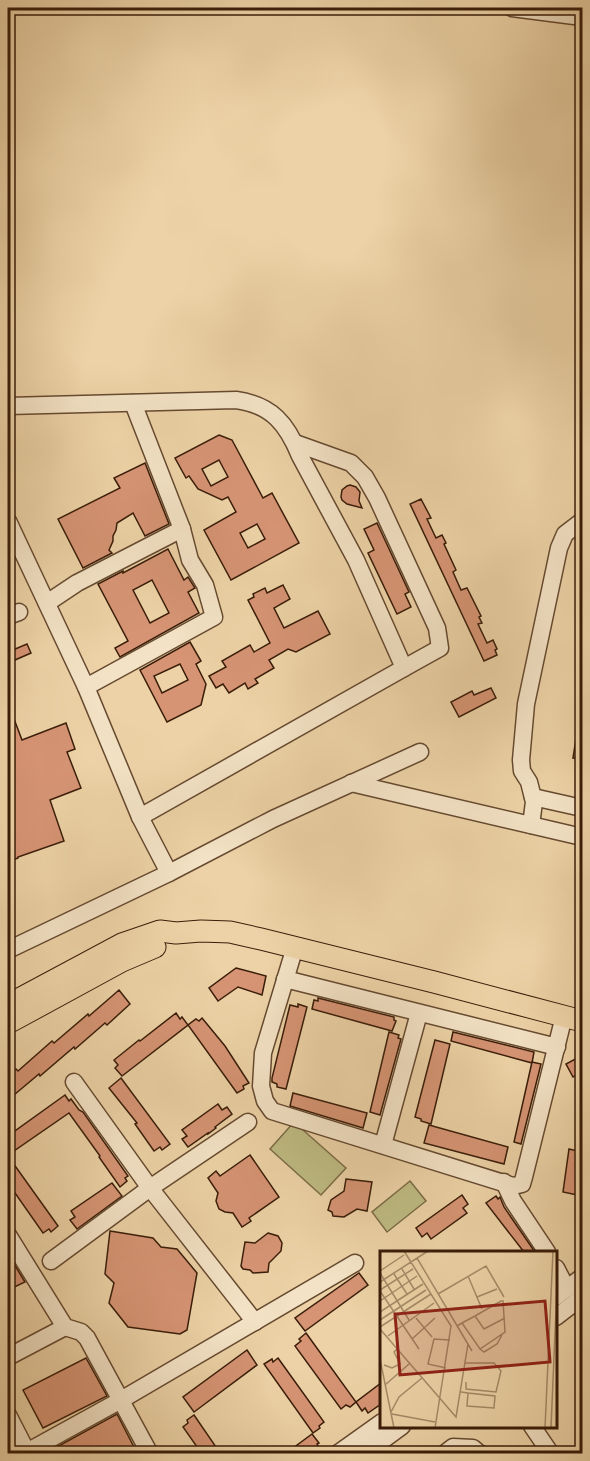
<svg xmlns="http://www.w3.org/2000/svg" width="590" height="1461" font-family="'Libre Bodoni',serif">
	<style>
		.green { fill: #beba82; stroke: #7c6c46; stroke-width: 1.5 }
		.building { fill: #d69474; stroke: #3a1d09; stroke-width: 1.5; fill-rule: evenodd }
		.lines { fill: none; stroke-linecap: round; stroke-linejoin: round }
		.minor-casing { stroke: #664a30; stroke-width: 19 }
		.major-casing { stroke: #3a1d09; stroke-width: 23 }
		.minor { stroke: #f3e2c5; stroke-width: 16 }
		.major { stroke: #ecd2a6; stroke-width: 21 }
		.inset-road { fill: none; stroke: #a58a67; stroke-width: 1.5 }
		.view { fill: #8f2418; fill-opacity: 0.15; stroke: #8f2418; stroke-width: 3 }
		.inset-edge { fill: none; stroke: #3a1d09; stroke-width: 3 }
	</style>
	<rect width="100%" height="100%" fill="#ecd2a6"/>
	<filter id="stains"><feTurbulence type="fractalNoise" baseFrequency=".00333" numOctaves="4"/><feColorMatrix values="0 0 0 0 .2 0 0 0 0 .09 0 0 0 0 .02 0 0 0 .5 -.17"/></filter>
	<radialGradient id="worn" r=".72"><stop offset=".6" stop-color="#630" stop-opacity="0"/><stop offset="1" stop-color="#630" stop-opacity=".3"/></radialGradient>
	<g class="green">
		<polygon points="294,1122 346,1168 321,1195 270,1149"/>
		<polygon points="410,1181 426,1201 387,1232 372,1212"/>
	</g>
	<g class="building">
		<path d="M219,435L232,440L263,498L272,493L299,543L231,580L204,530L236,512L228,497L222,500L198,489L189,476L186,478L175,458ZM219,460L228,477L211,486L202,469ZM257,524L265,539L248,548L240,533Z"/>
		<polygon points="145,463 169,524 145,536 133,513 117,523 116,530 113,536 113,541 109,550 112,553 83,568 58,519 120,488 114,478"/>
		<polygon points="350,485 356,487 360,492 359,501 362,508 347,504 342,500 341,497 342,490 347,486"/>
		<polygon points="421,499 431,518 427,519 436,538 442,535 446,543 444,544 456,570 453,572 461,590 467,588 481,616 479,617 482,623 478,624 487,643 493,640 497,649 495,650 497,655 484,661 410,504"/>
		<polygon points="377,523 409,592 405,594 411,607 397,614 368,553 374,550 364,529"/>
		<path d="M168,549L184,580L188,577L195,588L188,592L199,613L120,657L115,648L128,641L98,584L123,571V573ZM152,580L169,613L150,623L133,590Z"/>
		<polygon points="283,585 290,599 274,608 284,628 318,611 330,634 296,652 288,649 269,660 274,668 255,679 258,683 248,689 245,683 229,693 223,684 216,688 209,676 226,667 222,661 250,645 254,652 270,643 248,600 254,597 253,594 265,588 267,593"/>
		<path d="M190,642L201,661L196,664L206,684L201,705L167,722L140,670ZM180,664L188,680L162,693L154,676Z"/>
		<polygon points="27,644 31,653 8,663 8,652"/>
		<polygon points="491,688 496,698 459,717 451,702 472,691 474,695"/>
		<polygon points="8,703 22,740 66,723 75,749 67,752 81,788 50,800 64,841 18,857 18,858 8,862 8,792 12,791 10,784 12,783 8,772"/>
		<polygon points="577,732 582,732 582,759 573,758"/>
		<polygon points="236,968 266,976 262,995 238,987 218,1001 209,988"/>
		<polygon points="119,990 130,1004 107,1025 105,1023 75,1049 74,1047 40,1076 39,1074 8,1100 8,1076 16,1069 18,1071 52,1041 54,1043 88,1014 89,1016"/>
		<polygon points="318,998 394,1017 394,1020 396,1021 392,1031 312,1009 314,1000 318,1001"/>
		<polygon points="298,1004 307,1007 286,1089 277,1087 277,1084 272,1082 272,1078 290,1005 298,1007"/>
		<polygon points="176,1013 180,1019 182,1017 188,1025 122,1076 115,1068 118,1065 114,1060 139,1040 140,1041"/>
		<polygon points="202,1018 225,1046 249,1083 243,1086 244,1089 237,1093 188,1025 196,1019 199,1021"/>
		<polygon points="389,1032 399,1035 398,1038 401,1039 380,1115 370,1112"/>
		<polygon points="453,1032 534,1052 532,1063 451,1041"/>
		<polygon points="435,1040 450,1044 431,1124 421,1121 421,1119 415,1117"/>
		<polygon points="579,1057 582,1064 582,1071 573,1077 566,1064"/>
		<polygon points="532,1062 541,1064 521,1144 514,1142"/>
		<polygon points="121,1078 170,1144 162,1150 160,1147 154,1151 135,1124 137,1123 109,1088"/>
		<polygon points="293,1093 367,1113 363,1128 290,1106"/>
		<polygon points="65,1095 69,1101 71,1099 79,1110 83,1112 128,1176 125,1178 127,1181 120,1187 99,1157 100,1156 69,1113 8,1155 8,1136"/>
		<polygon points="218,1104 222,1110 227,1107 232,1114 215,1127 216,1128 208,1134 208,1133 188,1147 182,1139 187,1136 182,1130"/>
		<polygon points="429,1125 508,1147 504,1164 424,1143"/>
		<polygon points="569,1149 582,1152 582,1196 563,1192"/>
		<polygon points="250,1155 279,1197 249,1218 251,1221 242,1227 233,1213 225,1212 219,1209 216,1201 218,1193 208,1178 216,1171 220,1176"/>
		<polygon points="8,1156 58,1226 51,1232 49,1229 43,1233 8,1183"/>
		<polygon points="346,1179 372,1182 367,1211 357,1209 344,1217 333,1216 332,1212 328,1210 331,1200 344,1191"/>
		<polygon points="112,1183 122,1196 77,1229 70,1220 75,1217 71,1211"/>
		<polygon points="462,1195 468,1204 463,1208 467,1213 431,1239 427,1233 422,1237 416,1228"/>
		<polygon points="496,1196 498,1199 500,1197 504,1207 535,1252 524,1252 486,1203"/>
		<polygon points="110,1231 153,1238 161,1247 177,1249 197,1273 187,1330 180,1334 128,1327 109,1303 114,1283 105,1274"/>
		<polygon points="268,1233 278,1236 282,1243 281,1251 269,1263 268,1272 253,1273 250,1270 243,1269 241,1266 245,1242 255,1243"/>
		<polygon points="8,1254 25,1282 8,1290"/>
		<polygon points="359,1273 368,1285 305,1331 295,1318"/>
		<polygon points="306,1333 356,1402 350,1407 346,1405 341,1409 295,1346 301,1341 299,1339"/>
		<polygon points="247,1350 257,1365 194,1412 183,1397"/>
		<polygon points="86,1358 107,1396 43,1428 23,1390"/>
		<polygon points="278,1358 324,1422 319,1426 320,1428 313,1433 264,1364 272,1359 273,1362"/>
		<polygon points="381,1383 381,1404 368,1413 365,1408 362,1411 356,1402"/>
		<polygon points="117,1414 137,1453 55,1454 53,1449"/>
		<polygon points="194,1415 216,1447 213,1449 216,1454 202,1454 183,1427 188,1423 187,1420"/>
		<polygon points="312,1434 319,1443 317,1444 320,1449 314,1454 285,1454"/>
	</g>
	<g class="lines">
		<g class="minor-casing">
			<g id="minor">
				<polyline points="512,8 582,17"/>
				<path d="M8,406L236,400C272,405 287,424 300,456L356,560L404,668L140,817"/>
				<polyline points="295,443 351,463 365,477 377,498 437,628 440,648 404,668"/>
				<polyline points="8,521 86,687 140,817 169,873"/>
				<polyline points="47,603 77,583 182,529"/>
				<polyline points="8,616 19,612"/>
				<polyline points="86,687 214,617 205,585 190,560 182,529 133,403"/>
				<polyline points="351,783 582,837"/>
				<polyline points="533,797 582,808"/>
				<polyline points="531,825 534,802 529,782 522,771 521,760 526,704 559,548 565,534 582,521"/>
				<polyline points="295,947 263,1053 261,1086 265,1101 272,1111 513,1186 522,1184 524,1177 564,1016"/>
				<polyline points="8,950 169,873 273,819 420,752"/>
				<polyline points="285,979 557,1047"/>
				<polyline points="74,1082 150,1188 255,1322"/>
				<polyline points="383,1145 419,1013"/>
				<polyline points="504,1182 513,1201 547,1252"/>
				<polyline points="8,1235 65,1327 81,1332 87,1338 150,1454"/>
				<polyline points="51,1261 150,1188 248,1122"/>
				<polyline points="556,1268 567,1289"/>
				<polyline points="556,1297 582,1277"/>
				<polyline points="556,1317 582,1297"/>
				<polyline points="8,1357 65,1327"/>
				<polyline points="8,1415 28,1454"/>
				<polyline points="532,1426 551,1454"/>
				<polyline points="23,1454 121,1400 355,1263"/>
				<polyline points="337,1454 382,1422"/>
				<polyline points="364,1454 402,1426"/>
				<polyline points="444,1454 453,1447 473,1448 480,1454"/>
			</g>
		</g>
		<g class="major-casing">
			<g id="major">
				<polyline points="8,1005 122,944 160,931 176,933 201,931 230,932 261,939 434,982 582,1021"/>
				<polyline points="8,1023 122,961 155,947"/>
			</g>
		</g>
		<use href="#minor" class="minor"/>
		<use href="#major" class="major"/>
	</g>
	<g transform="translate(380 1251)">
		<rect width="177" height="177" fill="#ecd2a6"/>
		<path class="inset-road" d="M24,0L71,75L55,177M37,7L92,100M22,18L34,38M0,20L24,4M0,22L29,69M14,23L27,43M88,25L102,58M0,31L48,0M0,39L33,18M0,40L39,98M58,43L106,15L124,46M97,46L117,38M0,50L37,25M0,61L43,33M95,65L104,78L125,67M36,67L52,86M0,69L46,39M77,75L82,72L95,65L121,50H123L125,81L100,98L82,72M0,76L51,43M0,78L76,166L88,93M8,85L54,52M32,88L55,67M100,98L104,101L117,93L122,84M0,108L14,177M85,112H114L121,120L116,141L86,138V131M4,114L12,117L20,113L14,101L17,98M66,117L48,113L54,88L70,89M5,134L29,113M81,141L88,142L115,145L114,157L87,155L88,142M11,161L19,146L42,127M12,163L55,171M165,177L173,0M171,177L177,35"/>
		<path class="view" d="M165,50L170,111L20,124L15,63Z"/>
		<rect width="177" height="177" class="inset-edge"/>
	</g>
	<rect width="590" height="1461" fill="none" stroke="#ecd2a6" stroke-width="30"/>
	<rect x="9" y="9" width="572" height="1443" fill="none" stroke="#3a1d09" stroke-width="3"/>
	<rect x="15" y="15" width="560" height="1431" fill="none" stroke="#3a1d09" stroke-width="1.5"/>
	<rect width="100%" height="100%" filter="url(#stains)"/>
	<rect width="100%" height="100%" fill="url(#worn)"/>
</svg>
